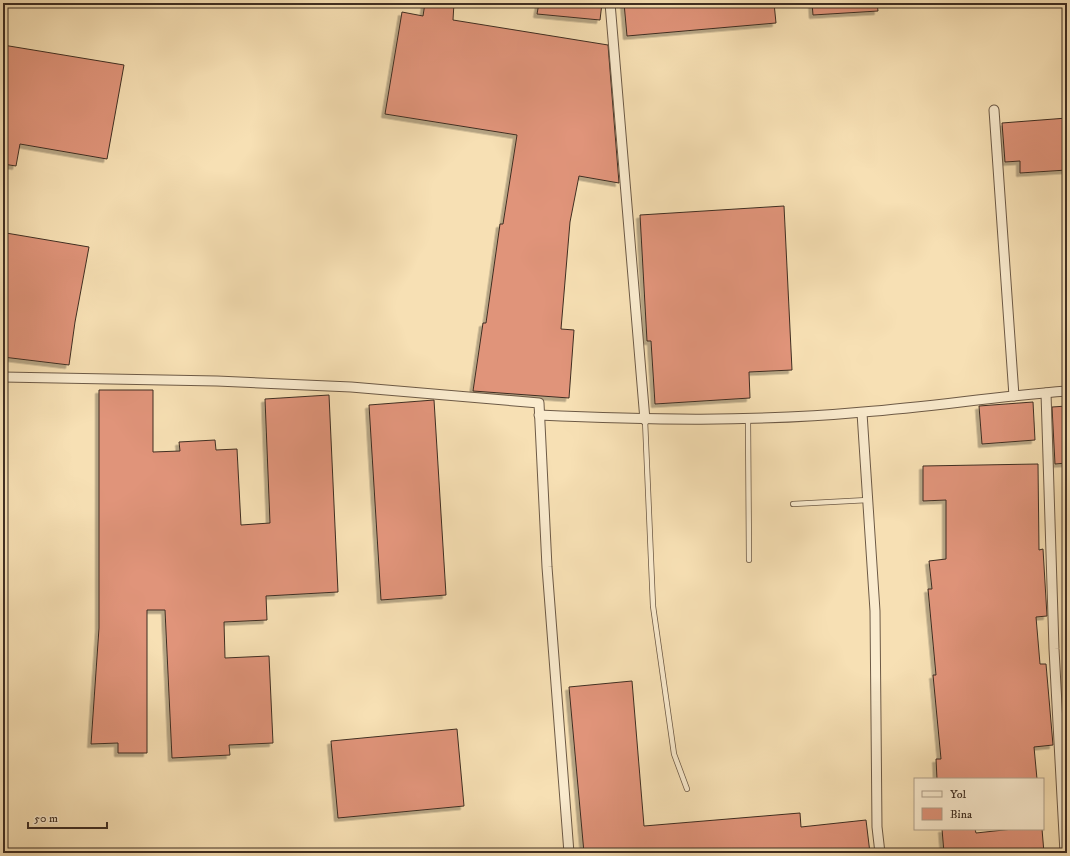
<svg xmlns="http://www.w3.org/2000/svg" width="1070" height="856" font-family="'IM FELL DW Pica',serif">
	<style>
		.building { fill: #e0947a; stroke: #3f2e22; filter: url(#shadow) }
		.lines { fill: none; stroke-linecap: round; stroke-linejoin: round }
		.lane-casing { stroke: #6d5a46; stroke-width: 6 }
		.street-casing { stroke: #6d5a46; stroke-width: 11 }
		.lane { stroke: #faebce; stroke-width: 4.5 }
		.street { stroke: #faebce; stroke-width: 9 }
	</style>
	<defs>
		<filter id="shadow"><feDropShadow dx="-3.5" dy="3.5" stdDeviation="0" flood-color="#0004"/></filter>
	</defs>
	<rect width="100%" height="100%" fill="#f7e0b4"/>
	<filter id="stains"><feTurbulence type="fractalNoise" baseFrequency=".005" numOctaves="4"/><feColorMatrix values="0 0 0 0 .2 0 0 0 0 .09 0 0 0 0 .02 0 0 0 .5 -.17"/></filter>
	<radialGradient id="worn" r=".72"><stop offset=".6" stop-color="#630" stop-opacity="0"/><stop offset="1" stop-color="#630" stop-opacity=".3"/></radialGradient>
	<g class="building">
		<polygon points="425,3 454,3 453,20 608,45 619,183 579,176 570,222 561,329 574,330 569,398 473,391 483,323 486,323 500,224 503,224 517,135 385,114 402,12 423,16"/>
		<polygon points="539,3 602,3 600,20 537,14"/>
		<polygon points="624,3 774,3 776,23 627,36"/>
		<polygon points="812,3 877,3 878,11 813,15"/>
		<polygon points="3,45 124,65 107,159 20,144 16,166 3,164"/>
		<polygon points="1067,118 1067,170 1020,173 1020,161 1005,162 1002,123"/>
		<polygon points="784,206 792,370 749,372 750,398 655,404 651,341 647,341 640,215"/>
		<polygon points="6,233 89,247 75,322 69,365 3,357 3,250"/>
		<polygon points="99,390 153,390 153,452 180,451 179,442 215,440 216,450 237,449 241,525 270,523 265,399 329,395 338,592 266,596 267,620 224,622 225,658 269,656 273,743 229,745 230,755 172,758 165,610 147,610 147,753 118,753 118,743 91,744 99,628"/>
		<polygon points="434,400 446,595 381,600 369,405"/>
		<polygon points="1033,402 1035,440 982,444 979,406"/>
		<polygon points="1067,406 1067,463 1055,464 1052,407"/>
		<polygon points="1038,464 1039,550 1043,549 1047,616 1036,617 1040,664 1046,664 1053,745 1034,747 1037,779 937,779 936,759 941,759 933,675 936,675 928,589 932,589 929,561 946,559 946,500 923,501 923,466"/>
		<polygon points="632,681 644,826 800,813 801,827 866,820 870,853 584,853 569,687"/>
		<polygon points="457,729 464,806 338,818 331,741"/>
		<polygon points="942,829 975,829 976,833 1013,829 1042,829 1044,853 944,853"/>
	</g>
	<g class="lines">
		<g class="lane-casing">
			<g id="lane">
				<polyline points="748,419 749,560"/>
				<polyline points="645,420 653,606 674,754 687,789"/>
				<polyline points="793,504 868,500"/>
			</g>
		</g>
		<g class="street-casing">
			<g id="street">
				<polyline points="610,3 645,420"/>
				<polyline points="994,110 1014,396"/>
				<polyline points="3,377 217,381 351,387 539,403 547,567 569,853"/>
				<polyline points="1046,393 1054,649 1065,853"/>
				<polyline points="862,413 875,611 877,827 880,853"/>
				<path d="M539,415C647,420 755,422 863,412C931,407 999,396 1067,391"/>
			</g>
		</g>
		<use href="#lane" class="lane"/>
		<use href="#street" class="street"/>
	</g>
	<rect width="1070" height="856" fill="none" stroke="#f7e0b4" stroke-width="16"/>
	<rect x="4" y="4" width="1062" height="848" fill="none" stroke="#3f2e22" stroke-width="2"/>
	<rect x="8" y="8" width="1054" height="840" fill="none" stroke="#3f2e22"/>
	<rect x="914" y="778" width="130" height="52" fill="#faebce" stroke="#af9f89"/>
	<rect x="922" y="791" width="20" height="6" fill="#faebce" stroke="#af9f89"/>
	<text x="950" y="798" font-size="12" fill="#3f2e22">Yol</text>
	<rect x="922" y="808" width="20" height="12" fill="#e0947a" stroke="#af9f89"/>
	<text x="950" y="818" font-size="12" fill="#3f2e22">Bina</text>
	<path d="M28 822v6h79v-6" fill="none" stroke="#3f2e22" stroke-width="2"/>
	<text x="34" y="822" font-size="12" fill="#3f2e22" stroke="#faebce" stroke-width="3" paint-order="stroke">50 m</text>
	<rect width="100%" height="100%" filter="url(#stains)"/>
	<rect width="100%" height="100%" fill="url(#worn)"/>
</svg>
